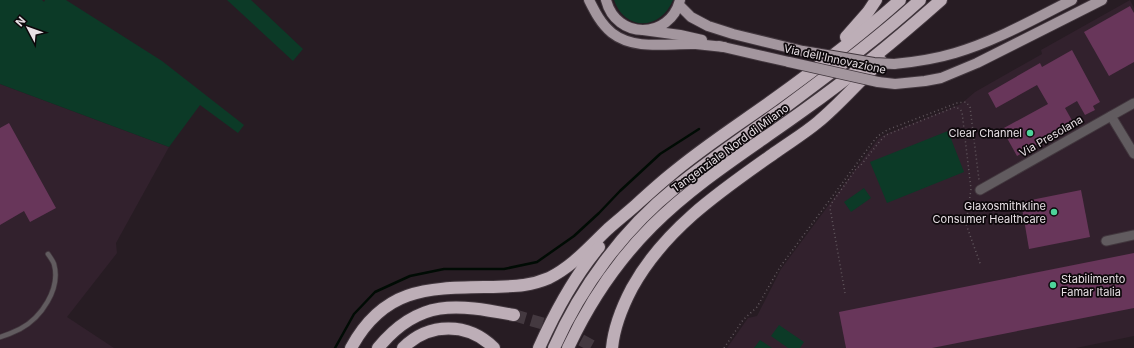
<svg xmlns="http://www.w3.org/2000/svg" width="1134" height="348" font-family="Inter,sans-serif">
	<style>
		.built { fill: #32212d }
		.green { fill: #0c3a27 }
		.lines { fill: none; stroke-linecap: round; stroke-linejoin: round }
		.stream { stroke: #000b04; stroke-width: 2.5 }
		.building { fill: #68365a }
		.motorway-tunnel { stroke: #443940; stroke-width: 12; stroke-dasharray: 12 6; stroke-linecap: butt }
		.service-casing { stroke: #42373e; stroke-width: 6 }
		.minor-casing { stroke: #42373e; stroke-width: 11 }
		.primary-casing { stroke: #42373e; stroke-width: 12 }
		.motorway-casing { stroke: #42373e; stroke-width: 14 }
		.path { stroke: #62585e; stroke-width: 1.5; stroke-dasharray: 1 3; stroke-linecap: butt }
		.service { stroke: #615b5f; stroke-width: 4.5 }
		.minor { stroke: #615b5f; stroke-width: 9 }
		.primary { stroke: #a3969e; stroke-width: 10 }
		.motorway { stroke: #bdaeb7; stroke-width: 12 }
		.primary-bridge-casing { stroke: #42373e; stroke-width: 12; stroke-linecap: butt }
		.primary-bridge { stroke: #a3969e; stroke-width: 10 }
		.poi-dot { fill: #4dd39a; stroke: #0d080b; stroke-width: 1.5 }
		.labels { text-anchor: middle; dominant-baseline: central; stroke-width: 3.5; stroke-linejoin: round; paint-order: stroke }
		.street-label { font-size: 11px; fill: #e8e0e5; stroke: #0d080b }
		.poi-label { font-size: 11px; fill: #e8e0e5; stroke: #0d080b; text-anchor: end }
	</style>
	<rect width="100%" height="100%" fill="#271c23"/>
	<g class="built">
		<polygon points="1130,0 1134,8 1134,336 1076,348 727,348 748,318 757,316 781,269 878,139 884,135 961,104 975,92 1042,54 1041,50"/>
		<polygon points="0,84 169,147 116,243 117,253 67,317 114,348 0,348"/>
	</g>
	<g class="green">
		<polygon points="0,0 42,0 44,2 45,0 66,0 162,61 244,125 238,133 200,105 169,147 0,84"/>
		<polygon points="227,0 251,0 303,49 293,61"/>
		<path d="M614,0H673C661,30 625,32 614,0Z"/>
		<polygon points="948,131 964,172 887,203 870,162"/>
		<polygon points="864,188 871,198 851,212 844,202"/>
		<polygon points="779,325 804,342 800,348 788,348 771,336"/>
		<polygon points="760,340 772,348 754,348"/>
	</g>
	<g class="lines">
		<polyline class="stream" points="335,348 354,314 375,292 410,276 444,269 504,269 537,262 574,236 599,213 620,191 660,154 699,129"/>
	</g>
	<g class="building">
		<polygon points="1130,6 1134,13 1134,62 1109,76 1084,32"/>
		<polygon points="1072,50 1100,102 1093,106 1095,110 1085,115 1077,101 1065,108 1074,124 1017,156 1002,129 1048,104 1037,85 996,108 988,93 1040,63 1042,67"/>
		<polygon points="9,123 56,208 30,222 24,211 0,225 0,128"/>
		<polygon points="1081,190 1090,237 1029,249 1021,202"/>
		<polygon points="1134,253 1134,308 932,348 846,348 839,312"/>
	</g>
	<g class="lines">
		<polyline class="motorway-tunnel" points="514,315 561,329 596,348"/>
		<g class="service-casing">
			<path id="service" d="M0,337C7,335 14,332 20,329C41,318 61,289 54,264C53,261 50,257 48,254"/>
		</g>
		<g class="minor-casing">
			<g id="minor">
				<polyline points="1111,116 1134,154"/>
				<polyline points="980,190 1134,103"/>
				<polyline points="1106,241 1134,235"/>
			</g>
		</g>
		<g class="primary-casing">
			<g id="primary">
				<path d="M589,0C595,12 601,24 612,33C635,51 669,43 696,44C706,45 715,46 724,47"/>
				<path d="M606,0C616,40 670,40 680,0"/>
				<polyline points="679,5 691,17 708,26 733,34 803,51"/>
				<polyline points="643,30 680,35 702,40"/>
				<polyline points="719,46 789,62"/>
				<path d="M894,64C915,62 935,59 955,53C996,41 1034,19 1072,0"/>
				<polyline points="878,82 895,84 925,81 941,78 977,63 1102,0"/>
			</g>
		</g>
		<g class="motorway-casing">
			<g id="motorway">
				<polyline points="846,37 868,12 876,0"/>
				<path d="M351,348C384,287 428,288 489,287C511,286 528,287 549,278C573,266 589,247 608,229C617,221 627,213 636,205C647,195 658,185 669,176C702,148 738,125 773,100C816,69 860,36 900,0"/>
				<path d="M378,348C419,298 456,304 514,315"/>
				<path d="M403,348C429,322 468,322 494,348"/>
				<path d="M539,348C555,312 574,277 599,247"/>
				<path d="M554,348C581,287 623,230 675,188C709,160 745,136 780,111C828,75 876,40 920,0"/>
				<path d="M568,348C589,303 617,261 652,226C697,181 753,147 804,110C852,76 897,39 941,0"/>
				<path d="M612,348C614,327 622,307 632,288C665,228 722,190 776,152C790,142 805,133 818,122C840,104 859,81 881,61"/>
			</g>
		</g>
		<g class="path">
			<polyline points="845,293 830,208 831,204 856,169 861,165 880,141 886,135 955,107 960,109 962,112 971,189 966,224 981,266"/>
			<polyline points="724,348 743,320 757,307 780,267 872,143 878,136 887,130 957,103 966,102 970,107 979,180"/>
		</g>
		<use href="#service" class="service"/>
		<use href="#minor" class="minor"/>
		<use href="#primary" class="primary"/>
		<use href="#motorway" class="motorway"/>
		<g class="primary-bridge-casing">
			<g id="primary-bridge">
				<polyline points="803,51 874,63 894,64"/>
				<polyline points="789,62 878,82"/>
			</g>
		</g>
		<use href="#primary-bridge" class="primary-bridge"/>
	</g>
	<g class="poi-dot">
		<circle cx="1030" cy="133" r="4"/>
		<circle cx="1054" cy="212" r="4"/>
		<circle cx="1053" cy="285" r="4"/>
	</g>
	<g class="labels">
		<g class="street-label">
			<text transform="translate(835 59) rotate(12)">Via dell'Innovazione</text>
			<text transform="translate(1051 136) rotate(-30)">Via Presolana</text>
			<text transform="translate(730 148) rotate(-36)">Tangenziale Nord di Milano</text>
		</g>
		<g class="poi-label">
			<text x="1022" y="133">Clear Channel</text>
			<text x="1046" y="206">Glaxosmithkline<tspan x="1046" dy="13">Consumer Healthcare</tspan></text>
			<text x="1061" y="279" text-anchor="start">Stabilimento<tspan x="1061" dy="13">Famar Italia</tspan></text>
		</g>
	</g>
	<g transform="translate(28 28) rotate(311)" stroke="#0d080b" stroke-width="3" paint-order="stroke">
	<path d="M0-3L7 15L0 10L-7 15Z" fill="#e8e0e5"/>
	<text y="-6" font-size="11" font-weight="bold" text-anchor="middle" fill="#e8e0e5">N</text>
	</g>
</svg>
